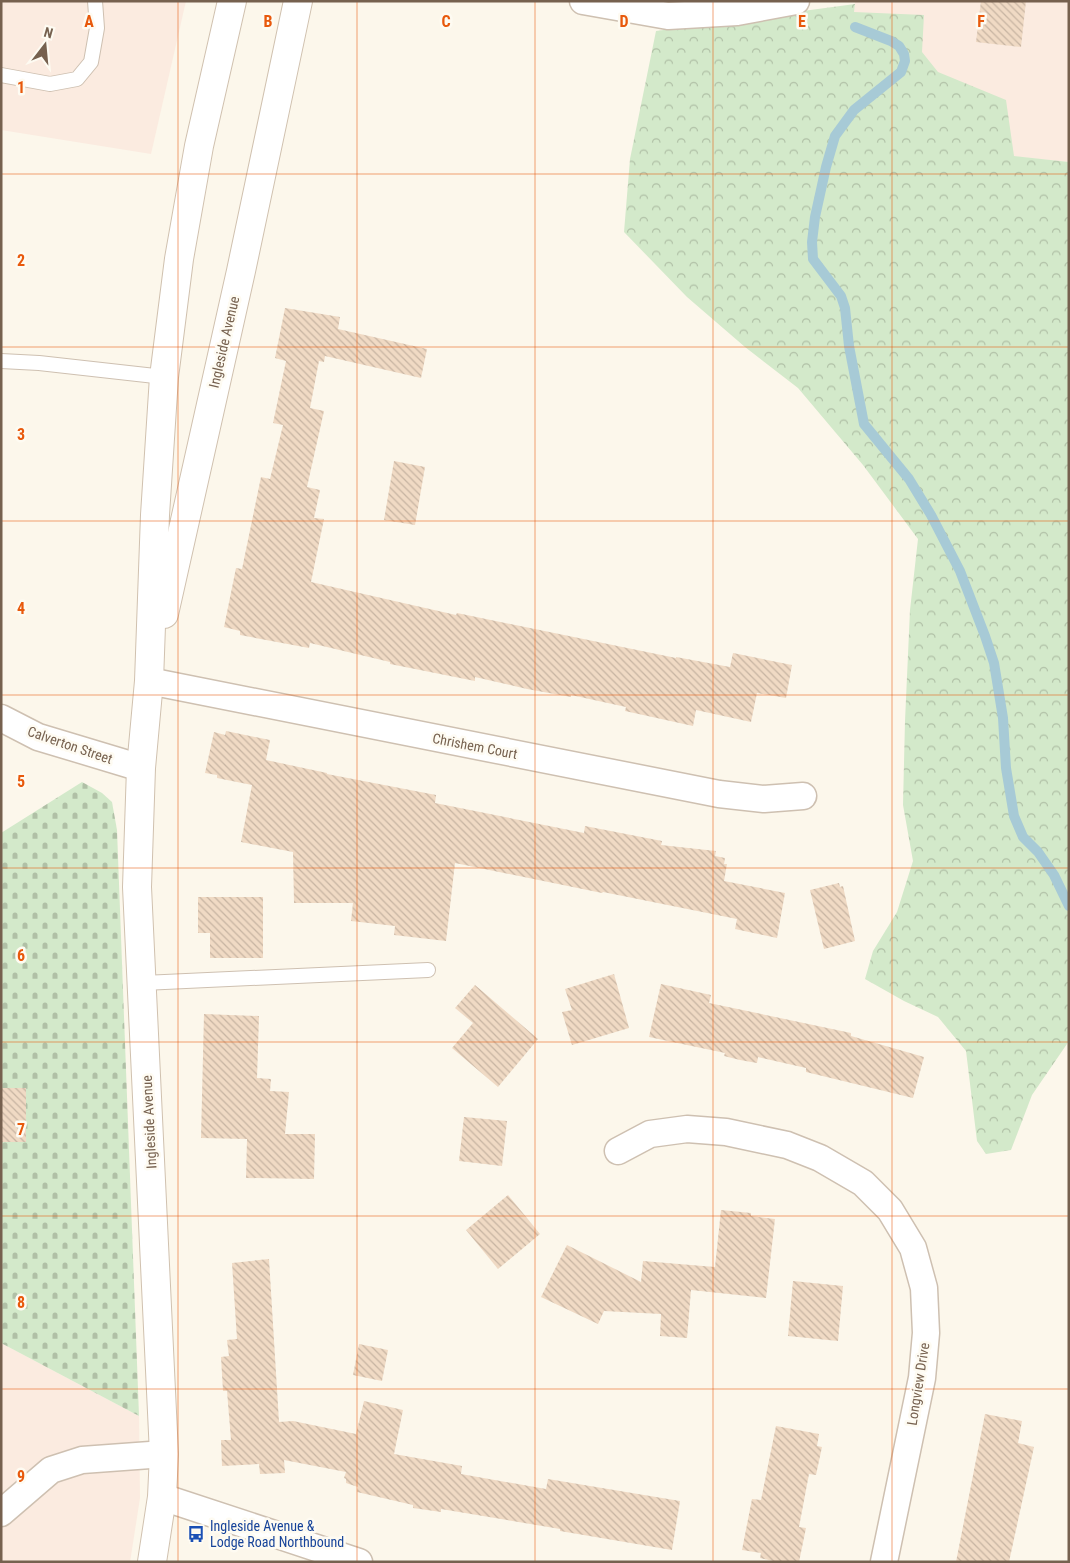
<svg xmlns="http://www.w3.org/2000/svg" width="1070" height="1563" font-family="'Roboto Condensed',sans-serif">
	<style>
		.commercial { fill: #fbebe0 }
		.forest { fill: url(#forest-crowns) }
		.cemetery { fill: url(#cemetery-stones) }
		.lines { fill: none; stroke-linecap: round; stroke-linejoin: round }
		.stream { stroke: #a7cad6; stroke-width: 10 }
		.building { fill: url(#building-back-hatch) }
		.service-casing { stroke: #cec0b1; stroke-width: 16 }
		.minor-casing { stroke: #cec0b1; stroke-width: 29 }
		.secondary-casing { stroke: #d0c1af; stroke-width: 30 }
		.service { stroke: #fff; stroke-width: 14 }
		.minor { stroke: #fff; stroke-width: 26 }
		.secondary { stroke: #fff; stroke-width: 28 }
		.grid { fill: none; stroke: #e8590c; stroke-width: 1; stroke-opacity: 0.55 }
		.labels { text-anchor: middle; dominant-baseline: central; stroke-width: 5; stroke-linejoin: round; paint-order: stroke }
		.street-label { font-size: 14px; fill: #76614f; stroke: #fefbf2 }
		.transit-label { font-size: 14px; fill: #164399; stroke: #fefbf2; text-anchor: start }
		.grid-label { font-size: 16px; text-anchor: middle; font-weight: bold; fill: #e8590c; stroke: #fefbf2; stroke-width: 5; stroke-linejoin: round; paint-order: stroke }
	</style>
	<defs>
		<pattern id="forest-crowns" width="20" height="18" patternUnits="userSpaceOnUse" patternTransform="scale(1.25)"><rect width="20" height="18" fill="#d3e9ca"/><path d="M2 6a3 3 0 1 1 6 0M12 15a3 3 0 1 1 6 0" fill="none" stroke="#b0c0a6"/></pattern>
		<pattern id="cemetery-stones" width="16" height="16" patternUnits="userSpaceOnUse" patternTransform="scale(1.25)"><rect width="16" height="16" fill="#d3e9ca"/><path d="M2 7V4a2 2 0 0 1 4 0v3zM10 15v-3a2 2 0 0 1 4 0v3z" fill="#b0c0a6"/></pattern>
		<pattern id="building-back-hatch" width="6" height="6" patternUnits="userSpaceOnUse" patternTransform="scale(1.25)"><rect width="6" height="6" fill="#f0dac4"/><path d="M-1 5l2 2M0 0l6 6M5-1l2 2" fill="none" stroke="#c7b4a2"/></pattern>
	</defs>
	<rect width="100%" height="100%" fill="#fcf7eb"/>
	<g class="commercial">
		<polygon points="1,1 186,1 151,154 1,130"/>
		<polygon points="855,1 1069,1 1069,162 916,147 854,12"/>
		<polygon points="1,1343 139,1416 140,1498 130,1562 1,1562"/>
	</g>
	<polygon class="forest" points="855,4 854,12 924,15 922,52 938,72 1006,100 1014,156 1069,162 1069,1041 1032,1095 1011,1150 986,1154 977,1141 966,1051 938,1017 904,1001 865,979 873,951 897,912 913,861 903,805 905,721 910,610 918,539 863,465 798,388 745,347 687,297 624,232 630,159 656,31"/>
	<polygon class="cemetery" points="82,782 102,793 112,802 117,830 139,1416 1,1343 1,833"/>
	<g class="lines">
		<polyline class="stream" points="855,27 891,41 899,46 904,54 905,61 901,72 854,110 835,136 826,167 815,217 812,242 813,259 841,296 845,308 849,346 864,424 909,479 931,515 960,571 985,636 994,663 1003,718 1006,768 1014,816 1023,837 1038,852 1054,875 1069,906"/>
	</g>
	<g class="building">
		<polygon points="981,1 1026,1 1021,47 976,42"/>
		<polygon points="285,308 340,317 338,329 427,349 421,378 325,356 324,362 319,361 310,408 324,411 307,487 320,490 314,518 324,519 311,582 456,615 457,613 676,658 676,657 730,667 733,653 792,665 786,698 757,693 751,722 696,710 693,726 625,711 626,707 571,695 571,697 527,689 475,677 475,681 390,664 390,662 310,643 309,648 240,635 240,631 224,627 236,568 242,569 261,477 270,479 283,425 273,423 286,361 275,358"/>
		<polygon points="394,461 425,467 415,525 384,520"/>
		<polygon points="226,731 270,740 266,760 327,773 327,774 436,795 435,803 584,833 585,826 662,841 661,845 716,851 715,856 725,858 724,864 727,864 724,881 785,893 777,938 735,929 737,919 603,892 602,893 455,863 446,941 394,935 395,926 351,921 353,903 294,903 293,852 241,842 252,785 217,778 217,775 205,773 214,732 225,735"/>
		<polygon points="839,883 840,887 843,886 855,941 824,949 810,890"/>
		<polygon points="198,897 263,897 263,958 210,958 210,933 198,933"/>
		<polygon points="614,974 629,1028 572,1045 562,1012 572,1010 565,989"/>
		<polygon points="661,984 711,995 709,1003 851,1033 851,1036 924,1057 913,1098 806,1072 806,1068 758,1057 757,1063 740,1060 724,1056 725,1053 649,1037"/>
		<polygon points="475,985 538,1039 498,1087 452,1048 473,1023 455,1008"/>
		<polygon points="204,1014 259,1016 257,1078 271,1079 270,1091 289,1092 285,1134 315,1134 314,1179 246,1178 247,1139 201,1138"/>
		<rect x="1" y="1088" width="25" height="54"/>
		<polygon points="464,1117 507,1121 502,1166 459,1161"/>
		<polygon points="508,1195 540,1234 498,1269 466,1230"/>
		<polygon points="721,1210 751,1213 751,1216 775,1219 766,1298 691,1290 687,1338 660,1336 661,1314 604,1311 598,1324 541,1297 567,1245 641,1282 643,1261 715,1267"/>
		<polygon points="269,1259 279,1422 293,1421 356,1434 364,1401 403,1410 394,1454 462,1466 461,1474 546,1489 548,1479 680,1501 672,1550 560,1531 560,1529 441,1509 441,1512 413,1508 413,1505 357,1492 358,1487 346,1483 346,1479 344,1478 346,1472 284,1460 285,1473 260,1474 259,1464 222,1466 221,1440 231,1440 227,1391 223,1391 221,1357 229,1356 227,1340 237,1339 232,1263"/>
		<polygon points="793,1281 843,1286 838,1341 788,1336"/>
		<polygon points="359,1344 388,1350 382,1381 353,1375"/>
		<polygon points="985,1414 1022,1421 1018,1443 1034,1447 1009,1562 956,1562"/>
		<polygon points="776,1426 819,1434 817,1446 822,1447 816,1475 809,1474 799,1527 806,1528 799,1562 778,1562 760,1558 761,1553 742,1550 752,1499 761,1500"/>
	</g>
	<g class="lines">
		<g class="service-casing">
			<g id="service">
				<polyline points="1,75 50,84 77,79 91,62 97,28 95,1"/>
				<polyline points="1,361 39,363 164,377"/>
				<polyline points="143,983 428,970"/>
			</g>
		</g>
		<g class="minor-casing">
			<g id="minor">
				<polyline points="583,1 668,16 737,12 796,1"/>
				<polyline points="149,681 719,794 764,799 803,796"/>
				<polyline points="1,718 38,737 141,768"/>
				<polyline points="618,1151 650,1134 687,1129 726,1132 787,1145 820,1158 863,1183 890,1210 913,1248 924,1288 926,1333 922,1378 884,1562"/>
				<polyline points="162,1497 359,1562"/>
				<polyline points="1,1513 51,1470 82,1460 164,1454"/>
			</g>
		</g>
		<g class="secondary-casing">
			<g id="secondary">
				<polyline points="164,614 241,271 298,1"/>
				<polyline points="152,1562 162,1497 164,1454 137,887 141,768 149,681 155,515 164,377 179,259 199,146 232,1"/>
			</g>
		</g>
		<use href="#service" class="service"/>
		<use href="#minor" class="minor"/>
		<use href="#secondary" class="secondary"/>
	</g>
	<path class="grid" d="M178,1V1562M357,1V1562M535,1V1562M713,1V1562M892,1V1562M1,174H1069M1,347H1069M1,521H1069M1,695H1069M1,868H1069M1,1042H1069M1,1216H1069M1,1389H1069"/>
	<defs>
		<g id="bus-bare" transform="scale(1.35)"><path d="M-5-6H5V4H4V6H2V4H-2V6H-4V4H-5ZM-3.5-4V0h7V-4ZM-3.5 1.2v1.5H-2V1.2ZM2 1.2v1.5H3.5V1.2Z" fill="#1a4fb4" stroke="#fefbf2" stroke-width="2.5" paint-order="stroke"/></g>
	</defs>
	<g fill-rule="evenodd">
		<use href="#bus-bare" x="196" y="1534"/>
	</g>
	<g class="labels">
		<g class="street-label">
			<text transform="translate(224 342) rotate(-77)">Ingleside Avenue</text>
			<text transform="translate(70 745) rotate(19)">Calverton Street</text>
			<text transform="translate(475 746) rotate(11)">Chrishem Court</text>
			<text transform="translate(149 1122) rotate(-93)">Ingleside Avenue</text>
			<text transform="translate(918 1384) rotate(-81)">Longview Drive</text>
		</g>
		<g class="transit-label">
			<text x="210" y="1526">Ingleside Avenue &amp;<tspan x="210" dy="16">Lodge Road Northbound</tspan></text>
		</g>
	</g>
	<g class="grid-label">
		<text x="89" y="27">A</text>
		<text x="268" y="27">B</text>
		<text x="446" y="27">C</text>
		<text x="624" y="27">D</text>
		<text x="802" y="27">E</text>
		<text x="981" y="27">F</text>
		<text x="21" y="93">1</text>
		<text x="21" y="266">2</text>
		<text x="21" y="440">3</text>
		<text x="21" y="614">4</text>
		<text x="21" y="787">5</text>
		<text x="21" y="961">6</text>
		<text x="21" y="1135">7</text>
		<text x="21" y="1308">8</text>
		<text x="21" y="1482">9</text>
	</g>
	<rect width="1070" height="1563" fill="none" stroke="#76614f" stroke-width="5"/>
	<g transform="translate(45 45) rotate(16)" stroke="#fefbf2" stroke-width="4" paint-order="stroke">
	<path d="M0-4L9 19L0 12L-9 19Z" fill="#76614f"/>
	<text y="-8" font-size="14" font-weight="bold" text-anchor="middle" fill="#76614f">N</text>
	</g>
</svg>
